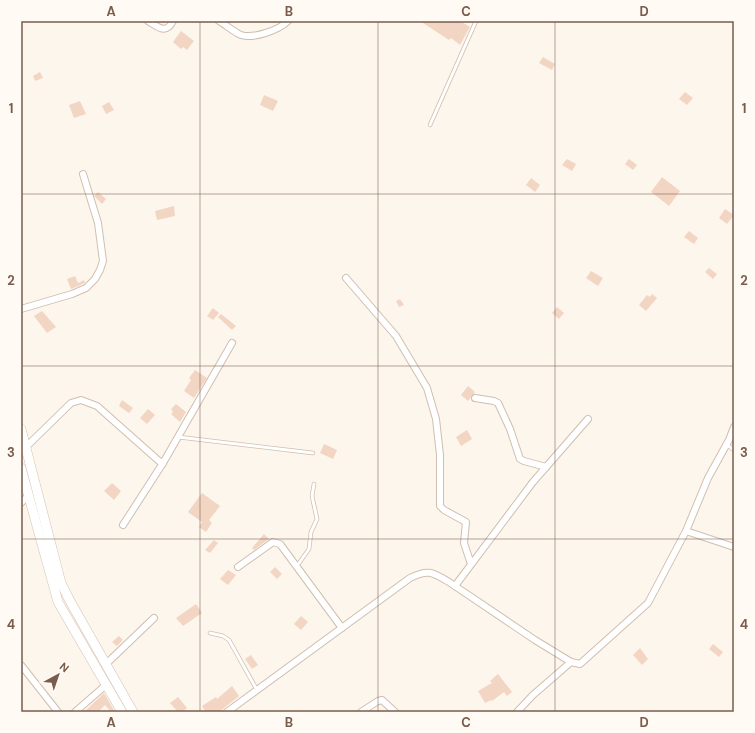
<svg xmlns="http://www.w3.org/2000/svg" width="755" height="733" font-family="'DM Sans',sans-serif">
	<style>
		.building { fill: #f3d5c3 }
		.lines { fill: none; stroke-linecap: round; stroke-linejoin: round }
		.service-casing { stroke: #d1beb0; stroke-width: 4.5 }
		.minor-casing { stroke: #d1beb0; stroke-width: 8 }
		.secondary-casing { stroke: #d6c0b0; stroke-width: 10 }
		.service { stroke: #fff; stroke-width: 3 }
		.minor { stroke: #fff; stroke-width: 6 }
		.secondary { stroke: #fff; stroke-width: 9 }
		.grid { fill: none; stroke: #7a5c4d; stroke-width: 1; stroke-opacity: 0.55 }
		.neatline { fill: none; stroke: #7a5c4d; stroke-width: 1.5 }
		.grid-label { font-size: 13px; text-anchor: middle; font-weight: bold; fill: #7a5c4d }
	</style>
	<rect width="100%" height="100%" fill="#fdf6ec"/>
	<g class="building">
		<polygon points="420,21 460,21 470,27 460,45 451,38 449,40"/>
		<polygon points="181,31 194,41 187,50 183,47 181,49 173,42"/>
		<polygon points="543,57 555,64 552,70 539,63"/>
		<polygon points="40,72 43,78 35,81 33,76"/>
		<polygon points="685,92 693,98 687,105 679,99"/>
		<polygon points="264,95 278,101 273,111 260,105"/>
		<polygon points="80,101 86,114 74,118 69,105"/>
		<polygon points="109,102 114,110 106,114 102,106"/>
		<polygon points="567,159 576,164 572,171 562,165"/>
		<polygon points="629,159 637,165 633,170 625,164"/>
		<polygon points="662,177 680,191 669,206 651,192"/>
		<polygon points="531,178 540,185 535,192 526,185"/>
		<polygon points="98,192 106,199 102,204 94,196"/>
		<polygon points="174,206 175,216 157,220 155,211"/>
		<polygon points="725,209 734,215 727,224 719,218"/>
		<polygon points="689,231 698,238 694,244 684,237"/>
		<polygon points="709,268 717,274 713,279 705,272"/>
		<polygon points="591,271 603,278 598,286 586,278"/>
		<polygon points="75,276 78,283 84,280 85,283 71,289 67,279"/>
		<polygon points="652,294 657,298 646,311 639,305 647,295 650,297"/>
		<polygon points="400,299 404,305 399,307 396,301"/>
		<polygon points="557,307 564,313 559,319 552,313"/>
		<polygon points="213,308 219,313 213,320 207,316"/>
		<polygon points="42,311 56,327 47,333 34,316"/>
		<polygon points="221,314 236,326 232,330 218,317"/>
		<polygon points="195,370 207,378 194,398 184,391 191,380 189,378"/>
		<polygon points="468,386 475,392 468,401 461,395"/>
		<polygon points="122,400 133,408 129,413 119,406"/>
		<polygon points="176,404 186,412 180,422 171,414 173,412 171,409"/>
		<polygon points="148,409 155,415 147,424 140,418"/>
		<polygon points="467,430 472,439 461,446 456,437"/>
		<polygon points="324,444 337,450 333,459 320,453"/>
		<polygon points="112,483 121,491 114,500 104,491"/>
		<polygon points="202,493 220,506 209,520 212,523 206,532 199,527 202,522 188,512"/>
		<polygon points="264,534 269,539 254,550 252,548"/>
		<polygon points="214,540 218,543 210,553 205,550"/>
		<polygon points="275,567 282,574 277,579 270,572"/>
		<polygon points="228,570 236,575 228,585 220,579"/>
		<polygon points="196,604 202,613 183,626 176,618"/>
		<polygon points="301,616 308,622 301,630 294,624"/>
		<polygon points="119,636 123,640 117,646 112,642"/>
		<polygon points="713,644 723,652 719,657 709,649"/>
		<polygon points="640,648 648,659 642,665 633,655"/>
		<polygon points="251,655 258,665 252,669 245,659"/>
		<polygon points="498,674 512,692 507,696 504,692 492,701 491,700 485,703 478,691 492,683 490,681"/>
		<polygon points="232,686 239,696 219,712 206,712 202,706 216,697 217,699"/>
		<polygon points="104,693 115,712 111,712 105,705 98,712 84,712"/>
		<polygon points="178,697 187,708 182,712 178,712 170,703"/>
	</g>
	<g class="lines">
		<g class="service-casing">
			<g id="service">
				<polyline points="430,125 476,21"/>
				<polyline points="178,437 313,453"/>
				<polyline points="727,445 734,450"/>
				<polyline points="297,566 309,549 311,532 317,519 312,496 314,484"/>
				<polyline points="210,633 223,636 229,640 257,690"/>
			</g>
		</g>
		<g class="minor-casing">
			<g id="minor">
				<path d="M148,21C158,27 166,35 173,21"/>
				<path d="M219,21C226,25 234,32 241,35C254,39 279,30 288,21"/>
				<polyline points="346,278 396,336 427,388 436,419 440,455 440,506 444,510 466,522 464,543 471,564"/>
				<polyline points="21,309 72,294 86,288 95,279 100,270 103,261 98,223 83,174"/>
				<polyline points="475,398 494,401 498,403 510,429 520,459 524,461 546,467"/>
				<polyline points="26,447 71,403 81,400 97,406 159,461 163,463 232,343"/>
				<polyline points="21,503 28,496"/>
				<polyline points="123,525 163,463"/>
				<polyline points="686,531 734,547"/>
				<polyline points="238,567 273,542 280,544 342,628"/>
				<polyline points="455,586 533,482 588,419"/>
				<polyline points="21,665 58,712"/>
				<polyline points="105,665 154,618"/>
				<polyline points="75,712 106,685"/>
				<path d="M227,712L410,578C428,569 432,572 449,582L535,640L571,662L580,664L648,603L686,531L708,478L729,440L734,427"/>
				<polyline points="361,712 378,701 382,700 395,712"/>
				<polyline points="517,712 533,695 571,662"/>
			</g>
		</g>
		<g class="secondary-casing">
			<g id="secondary">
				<polyline points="21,429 61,583 70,601 133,712"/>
				<polyline points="21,468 58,602 122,712"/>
			</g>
		</g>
		<use href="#service" class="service"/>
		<use href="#minor" class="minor"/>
		<use href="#secondary" class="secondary"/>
	</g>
	<path class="grid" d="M200,21V712M378,21V712M555,21V712M21,194H734M21,366H734M21,539H734"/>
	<rect width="755" height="733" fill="none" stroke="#fffaf3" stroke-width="44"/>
	<g transform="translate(58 675) rotate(40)" stroke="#fffaf3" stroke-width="3" paint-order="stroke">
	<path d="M0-3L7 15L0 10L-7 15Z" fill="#7a5c4d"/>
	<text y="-6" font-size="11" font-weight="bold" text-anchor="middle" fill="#7a5c4d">N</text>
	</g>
	<rect x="22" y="22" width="711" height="689" class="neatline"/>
	<g class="grid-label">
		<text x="111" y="16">A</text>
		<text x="289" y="16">B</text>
		<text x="466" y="16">C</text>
		<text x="644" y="16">D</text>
		<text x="11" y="113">1</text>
		<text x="744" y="113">1</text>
		<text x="11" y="285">2</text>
		<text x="744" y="285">2</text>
		<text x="11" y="457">3</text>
		<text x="744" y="457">3</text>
		<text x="11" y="629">4</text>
		<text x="744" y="629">4</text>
		<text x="111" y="727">A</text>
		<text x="289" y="727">B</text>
		<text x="466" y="727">C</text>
		<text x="644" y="727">D</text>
	</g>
</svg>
